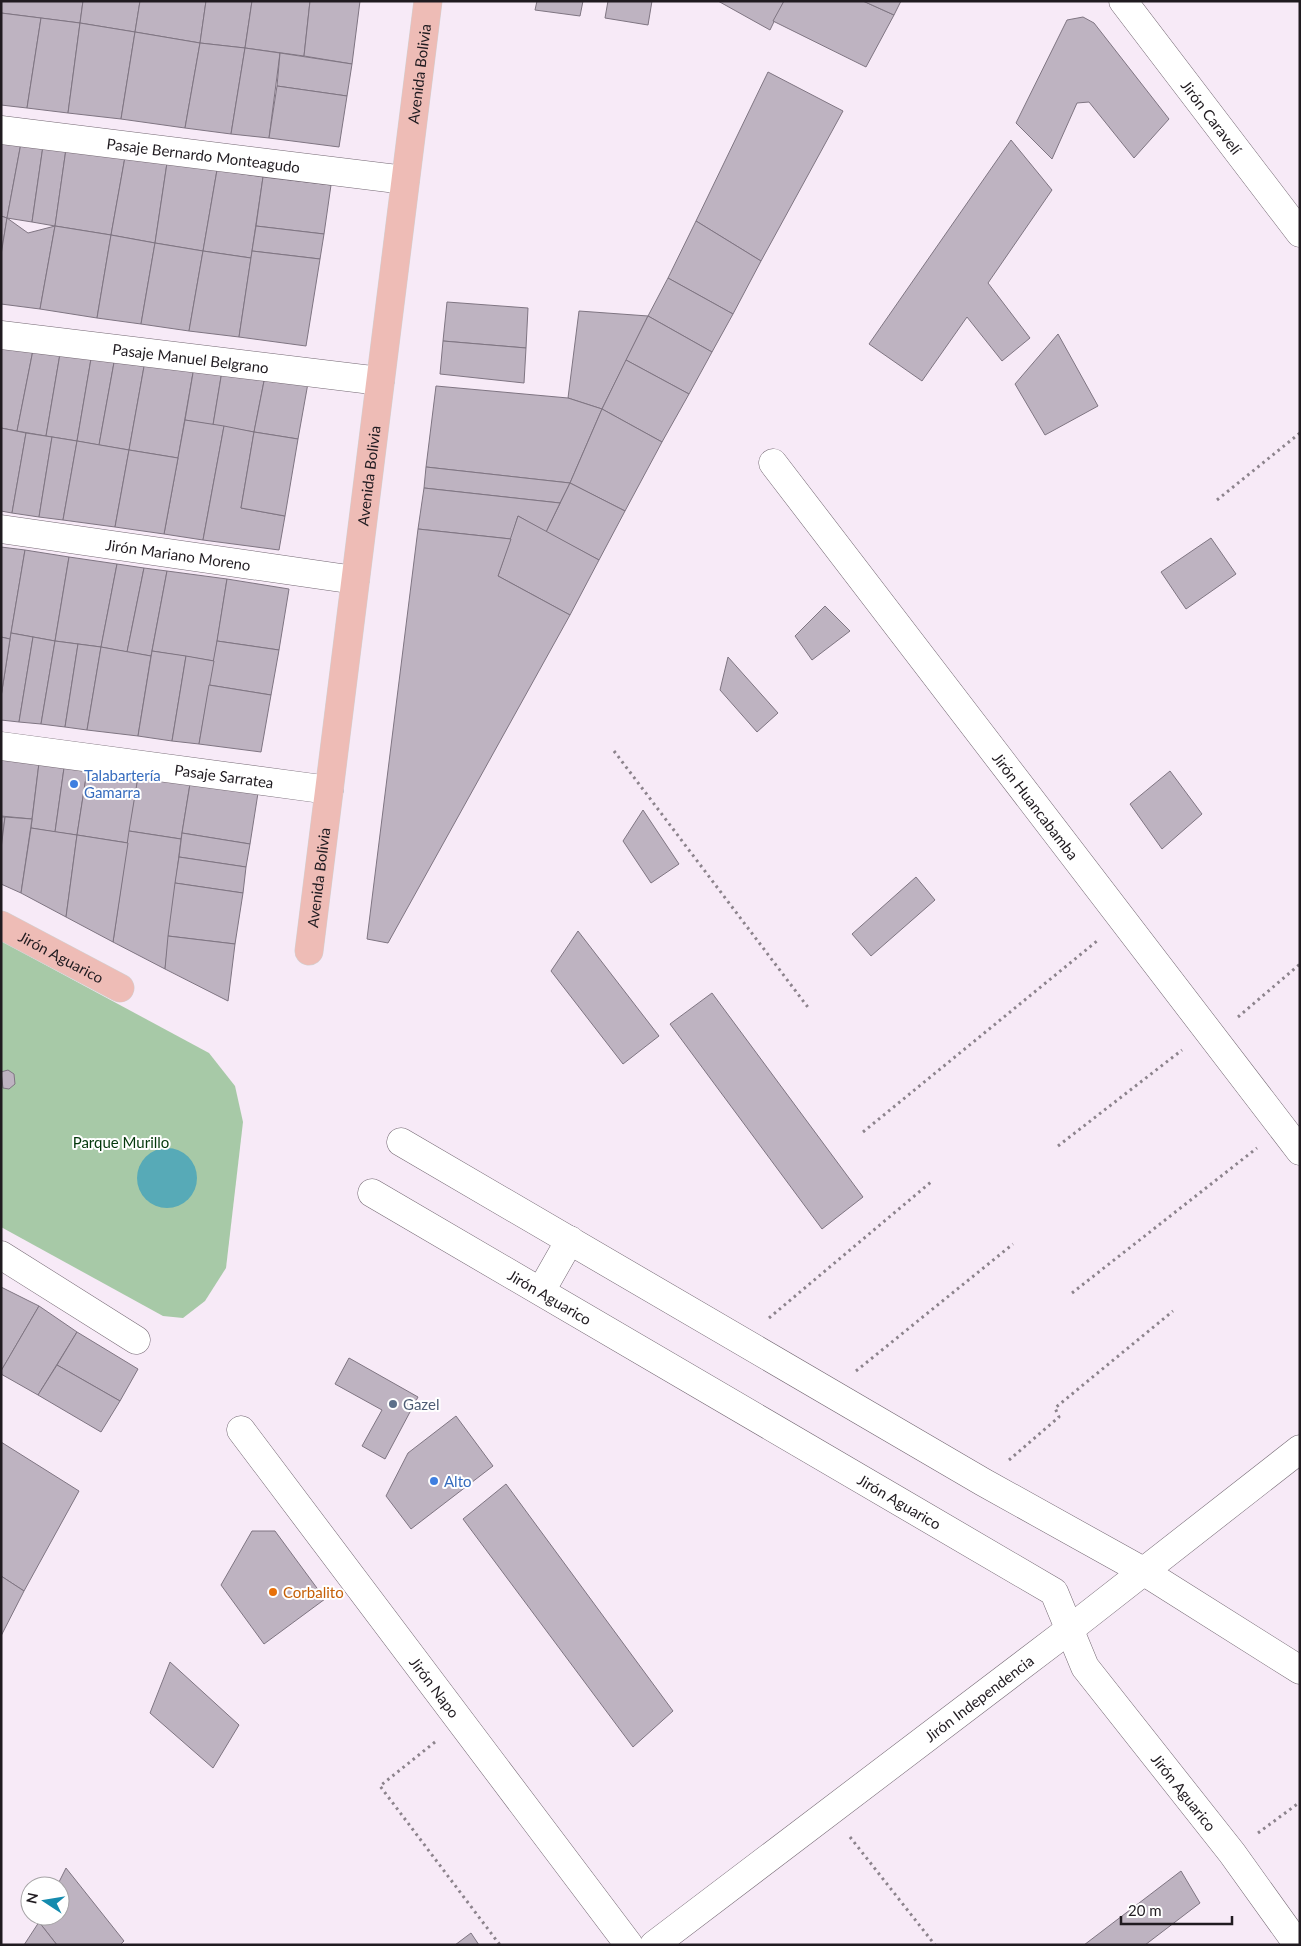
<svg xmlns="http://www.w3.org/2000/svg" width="1301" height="1946" font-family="Lato,sans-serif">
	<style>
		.green { fill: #a7c9a7 }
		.water { fill: #57aab7 }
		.building { fill: #beb3c1; stroke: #7f7582 }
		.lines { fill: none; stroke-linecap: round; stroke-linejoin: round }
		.minor-casing { stroke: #746873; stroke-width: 29 }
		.major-casing { stroke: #d2d1d2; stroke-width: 29 }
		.path { stroke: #8c838c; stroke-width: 3; stroke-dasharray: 2.5 4; stroke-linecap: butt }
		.minor { stroke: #fff; stroke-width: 28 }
		.major { stroke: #eebcb6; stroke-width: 28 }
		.shop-dot { fill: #3f7fe0; stroke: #fff; stroke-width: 2 }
		.service-dot { fill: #5c6f8a; stroke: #fff; stroke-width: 2 }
		.food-dot { fill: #e8710a; stroke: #fff; stroke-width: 2 }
		.labels { text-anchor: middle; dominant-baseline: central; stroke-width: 4; stroke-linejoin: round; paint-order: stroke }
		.street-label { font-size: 15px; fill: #201b20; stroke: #fff }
		.shop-label { font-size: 15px; fill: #366cbe; stroke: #fff; text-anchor: start }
		.park-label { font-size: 15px; fill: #04390c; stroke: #fff }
		.service-label { font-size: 15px; fill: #4e5e75; stroke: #fff; text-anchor: start }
		.food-label { font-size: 15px; fill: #c56008; stroke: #fff; text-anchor: start }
	</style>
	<rect width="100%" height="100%" fill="#f7eaf7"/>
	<polygon class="green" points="1,941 209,1053 235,1086 243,1122 226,1268 205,1301 183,1318 163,1316 1,1227"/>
	<circle class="water" cx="167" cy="1178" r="30"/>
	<g class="building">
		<polygon points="1,1 83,1 80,23 1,13"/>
		<polygon points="83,1 140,1 135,32 80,23"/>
		<polygon points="140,1 206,1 200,43 135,32"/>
		<polygon points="206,1 252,1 245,48 200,43"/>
		<polygon points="252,1 310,1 304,56 245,48"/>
		<polygon points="310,1 360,1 352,64 304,56"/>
		<polygon points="537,1 583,1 580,16 535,10"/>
		<polygon points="608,1 652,1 648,25 605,18"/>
		<polygon points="718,1 784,1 770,30"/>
		<polygon points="784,1 863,1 894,15 866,67 773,21"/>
		<polygon points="863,1 901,1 894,15"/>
		<polygon points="1,13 41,18 27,108 1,105"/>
		<polygon points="1083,17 1094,23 1169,119 1134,158 1089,102 1077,103 1052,159 1016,123 1067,20"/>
		<polygon points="41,18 80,23 68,113 27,108"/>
		<polygon points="80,23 135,32 121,119 68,113"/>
		<polygon points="135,32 200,43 185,128 121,119"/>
		<polygon points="200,43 245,48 231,134 185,128"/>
		<polygon points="245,48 280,53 269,138 231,134"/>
		<polygon points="280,53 352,64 347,96 277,86"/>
		<polygon points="768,72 843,111 761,261 696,221"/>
		<polygon points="277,86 347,96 339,147 269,138"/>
		<polygon points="1,140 21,143 7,218 1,216"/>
		<polygon points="1011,140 1052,190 988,283 1030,338 1002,361 967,317 922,381 869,344"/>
		<polygon points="21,143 43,146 32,222 7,218"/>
		<polygon points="43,146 66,149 55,226 32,222"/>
		<polygon points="66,149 125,157 111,235 55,226"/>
		<polygon points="125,157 167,163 155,243 111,235"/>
		<polygon points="167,163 217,170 203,251 155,243"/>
		<polygon points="217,170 263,177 251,258 203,251"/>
		<polygon points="263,177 331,185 324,234 256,226"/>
		<polygon points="1,216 7,218 1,255"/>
		<polygon points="7,218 28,233 55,226 40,309 1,304 1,255"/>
		<polygon points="696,221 761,261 733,314 668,278"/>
		<polygon points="55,226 111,235 97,318 40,309"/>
		<polygon points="256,226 324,234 320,259 252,251"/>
		<polygon points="111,235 155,243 141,324 97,318"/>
		<polygon points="155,243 203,251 189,331 141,324"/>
		<polygon points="203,251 251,258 239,337 189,331"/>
		<polygon points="252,251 320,259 306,346 239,337"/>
		<polygon points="668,278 733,314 712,352 648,316"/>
		<polygon points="447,302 528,308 526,348 443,341"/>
		<polygon points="579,311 648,316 602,409 568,398"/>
		<polygon points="648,316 712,352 689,394 626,360"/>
		<polygon points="1058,334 1098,406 1045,435 1015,384"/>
		<polygon points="1,340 34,345 17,431 1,428"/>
		<polygon points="443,341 526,348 524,383 440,374"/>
		<polygon points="34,345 61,348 46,436 17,431"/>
		<polygon points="61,348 92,353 77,441 46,436"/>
		<polygon points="92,353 115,357 99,445 77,441"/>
		<polygon points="115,357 145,361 129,450 99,445"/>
		<polygon points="626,360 689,394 662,442 602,409"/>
		<polygon points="145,361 194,367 178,458 129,450"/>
		<polygon points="194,367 222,371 213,425 185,420"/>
		<polygon points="222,371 265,376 254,432 213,425"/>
		<polygon points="265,376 308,383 298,439 254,432"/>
		<polygon points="436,386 568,398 602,409 570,483 426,467"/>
		<polygon points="602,409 662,442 625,511 570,483"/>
		<polygon points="185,420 224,426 203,540 164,534"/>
		<polygon points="224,426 254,432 241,508 285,516 279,550 203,540"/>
		<polygon points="1,428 26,433 12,513 1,511"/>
		<polygon points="254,432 298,439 285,516 241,508"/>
		<polygon points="26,433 52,437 39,517 12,513"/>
		<polygon points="52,437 77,441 63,520 39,517"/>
		<polygon points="77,441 129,450 115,527 63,520"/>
		<polygon points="129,450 178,458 164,534 115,527"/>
		<polygon points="426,467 570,483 560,503 424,488"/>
		<polygon points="570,483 625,511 599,560 546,532"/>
		<polygon points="424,488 560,503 546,532 518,516 511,539 418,529"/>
		<polygon points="518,516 599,560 570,615 498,576"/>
		<polygon points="418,529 511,539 498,576 570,615 388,943 367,939"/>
		<polygon points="1211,538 1236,574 1186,609 1161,572"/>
		<polygon points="1,547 25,550 10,639 1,637"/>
		<polygon points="25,550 69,557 55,641 11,633"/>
		<polygon points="69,557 117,564 101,647 55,641"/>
		<polygon points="117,564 144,568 127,652 101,647"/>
		<polygon points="144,568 167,571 151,656 127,652"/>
		<polygon points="167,571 227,579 214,661 152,651"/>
		<polygon points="227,579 289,589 279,650 217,641"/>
		<polygon points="825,606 850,631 812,660 795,636"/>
		<polygon points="11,633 33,637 19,722 1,720 1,697"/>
		<polygon points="1,637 10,639 1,697"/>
		<polygon points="33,637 55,641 41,724 19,722"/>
		<polygon points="55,641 78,644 65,727 41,724"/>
		<polygon points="217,641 279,650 271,695 209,685"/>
		<polygon points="78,644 101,647 87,730 65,727"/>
		<polygon points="101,647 151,656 138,736 87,730"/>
		<polygon points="152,651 186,656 172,741 138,736"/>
		<polygon points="186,656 214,661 199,744 172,741"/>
		<polygon points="728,657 778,713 757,732 720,690"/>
		<polygon points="209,685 271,695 261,752 199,744"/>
		<polygon points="1,759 39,763 32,819 1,816"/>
		<polygon points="39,763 64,768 55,832 31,828"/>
		<polygon points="64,768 87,771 77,835 55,832"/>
		<polygon points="87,771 138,777 128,843 77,835"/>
		<polygon points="1170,771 1202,814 1162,849 1130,804"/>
		<polygon points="138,777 190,784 181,839 129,831"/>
		<polygon points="190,784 258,793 250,844 182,833"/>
		<polygon points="643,810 679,864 651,883 623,841"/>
		<polygon points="1,817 5,817 1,849"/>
		<polygon points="5,817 32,819 21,893 1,884 1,849"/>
		<polygon points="31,828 77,835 66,917 21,893"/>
		<polygon points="129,831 181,839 165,969 113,942"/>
		<polygon points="182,833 250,844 246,867 179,857"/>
		<polygon points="77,835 128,843 113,942 66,917"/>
		<polygon points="179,857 246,867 243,893 175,883"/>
		<polygon points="916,877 935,900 871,956 852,934"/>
		<polygon points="175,883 243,893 235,944 168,936"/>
		<polygon points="578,931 659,1036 623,1064 551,971"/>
		<polygon points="168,936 235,944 228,1001 165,969"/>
		<polygon points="712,993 863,1197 822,1229 670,1024"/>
		<polygon points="8,1070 14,1074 15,1084 9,1089 3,1088 1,1072"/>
		<polygon points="1,1287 39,1306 1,1371"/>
		<polygon points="39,1306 77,1332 38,1395 1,1374 1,1371"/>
		<polygon points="77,1332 138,1369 120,1401 57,1365"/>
		<polygon points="349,1358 418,1397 385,1459 362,1446 382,1410 335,1384"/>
		<polygon points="57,1365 120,1401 101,1432 38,1395"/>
		<polygon points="456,1416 493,1466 411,1529 386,1496 408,1453"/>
		<polygon points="1,1442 79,1491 24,1591 1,1576"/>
		<polygon points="506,1484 673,1711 633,1747 463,1519"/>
		<polygon points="252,1531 275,1531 325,1599 264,1644 221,1585"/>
		<polygon points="1,1576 24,1591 1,1636"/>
		<polygon points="170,1662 239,1725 213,1768 150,1713"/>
		<polygon points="66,1868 124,1941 120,1945 57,1945 39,1922 42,1916 60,1916 60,1886 57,1886"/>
		<polygon points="1181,1871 1200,1903 1145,1945 1084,1945"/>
		<polygon points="39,1922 57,1945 24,1945"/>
		<polygon points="471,1933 479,1945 455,1945"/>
	</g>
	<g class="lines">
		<g class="minor-casing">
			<g id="minor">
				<path id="s1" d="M1123,1L1300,233"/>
				<path id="s2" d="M1,130L405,180"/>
				<path id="s3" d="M1,335L380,381"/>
				<path id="s4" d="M773,463L1300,1151"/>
				<path id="s5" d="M1,529L355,580"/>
				<path id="s6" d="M1,746L329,790"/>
				<polyline points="401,1142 983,1482 1143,1571 1300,1670"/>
				<path id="s7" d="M372,1193L1054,1592L1085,1667L1232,1853L1298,1945"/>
				<polyline points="1,1255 136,1340"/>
				<polyline points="541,1291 570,1240"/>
				<path id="s8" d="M241,1430L629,1945"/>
				<path id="s9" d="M654,1945L1070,1629L1300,1449"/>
			</g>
		</g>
		<g class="major-casing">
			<g id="major">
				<path id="s10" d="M1,925L120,988"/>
				<path id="s11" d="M309,951L428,1"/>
			</g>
		</g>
		<g class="path">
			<polyline points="1217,500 1300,433"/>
			<polyline points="614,751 810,1010"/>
			<polyline points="1238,1017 1300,964"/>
			<polyline points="863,1132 1097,941"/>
			<polyline points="1058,1146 1182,1050"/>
			<polyline points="1072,1293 1257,1148"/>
			<polyline points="769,1318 931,1182"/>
			<polyline points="856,1371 1013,1244"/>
			<polyline points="1009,1460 1059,1417 1055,1408 1173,1311"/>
			<polyline points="435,1742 380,1786 500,1945"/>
			<polyline points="1258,1833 1300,1802"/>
			<polyline points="850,1837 935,1945"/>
		</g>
		<use href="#minor" class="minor"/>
		<use href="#major" class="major"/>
	</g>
	<g class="shop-dot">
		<circle cx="74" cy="784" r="5"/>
		<circle cx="434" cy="1481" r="5"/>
	</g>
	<circle class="service-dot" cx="393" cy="1404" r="5"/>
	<circle class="food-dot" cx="273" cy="1592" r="5"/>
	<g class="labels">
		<g class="street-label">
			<text stroke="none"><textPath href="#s11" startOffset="884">Avenida Bolivia</textPath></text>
			<text stroke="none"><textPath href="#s1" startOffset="146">Jirón Caravelí</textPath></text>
			<text stroke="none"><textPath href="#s2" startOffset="204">Pasaje Bernardo Monteagudo</textPath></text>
			<text stroke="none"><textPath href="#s3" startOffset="191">Pasaje Manuel Belgrano</textPath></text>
			<text stroke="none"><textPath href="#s11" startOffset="479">Avenida Bolivia</textPath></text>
			<text stroke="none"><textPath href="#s5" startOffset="179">Jirón Mariano Moreno</textPath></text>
			<text stroke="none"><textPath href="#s6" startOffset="225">Pasaje Sarratea</textPath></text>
			<text stroke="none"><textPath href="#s4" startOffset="432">Jirón Huancabamba</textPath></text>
			<text stroke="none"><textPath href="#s11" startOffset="74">Avenida Bolivia</textPath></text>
			<text stroke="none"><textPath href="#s10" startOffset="68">Jirón Aguarico</textPath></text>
			<text stroke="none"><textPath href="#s7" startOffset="206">Jirón Aguarico</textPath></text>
			<text stroke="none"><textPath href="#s7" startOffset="611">Jirón Aguarico</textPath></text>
			<text stroke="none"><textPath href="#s8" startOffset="322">Jirón Napo</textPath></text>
			<text stroke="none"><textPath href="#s9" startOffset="408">Jirón Independencia</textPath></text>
			<text stroke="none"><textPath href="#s7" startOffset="1031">Jirón Aguarico</textPath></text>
		</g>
		<g class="shop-label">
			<text x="84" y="775">Talabartería<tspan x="84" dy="17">Gamarra</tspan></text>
			<text x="444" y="1481">Alto</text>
		</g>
		<g class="park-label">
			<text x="121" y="1142">Parque Murillo</text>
		</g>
		<g class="service-label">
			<text x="403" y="1404">Gazel</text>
		</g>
		<g class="food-label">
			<text x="283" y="1592">Corbalito</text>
		</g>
	</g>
	<rect width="1301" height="1946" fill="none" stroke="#201b20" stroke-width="5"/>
	<g transform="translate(45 1901) rotate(282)"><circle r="24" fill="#ffffff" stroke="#a6a4a6"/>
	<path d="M0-4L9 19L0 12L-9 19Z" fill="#158bae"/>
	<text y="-8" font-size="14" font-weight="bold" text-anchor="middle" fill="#201b20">N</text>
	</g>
	<path d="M1121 1916v8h111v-8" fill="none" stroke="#201b20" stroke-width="2.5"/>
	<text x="1128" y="1916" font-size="15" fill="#201b20" stroke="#ffffff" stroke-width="4" paint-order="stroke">20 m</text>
</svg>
